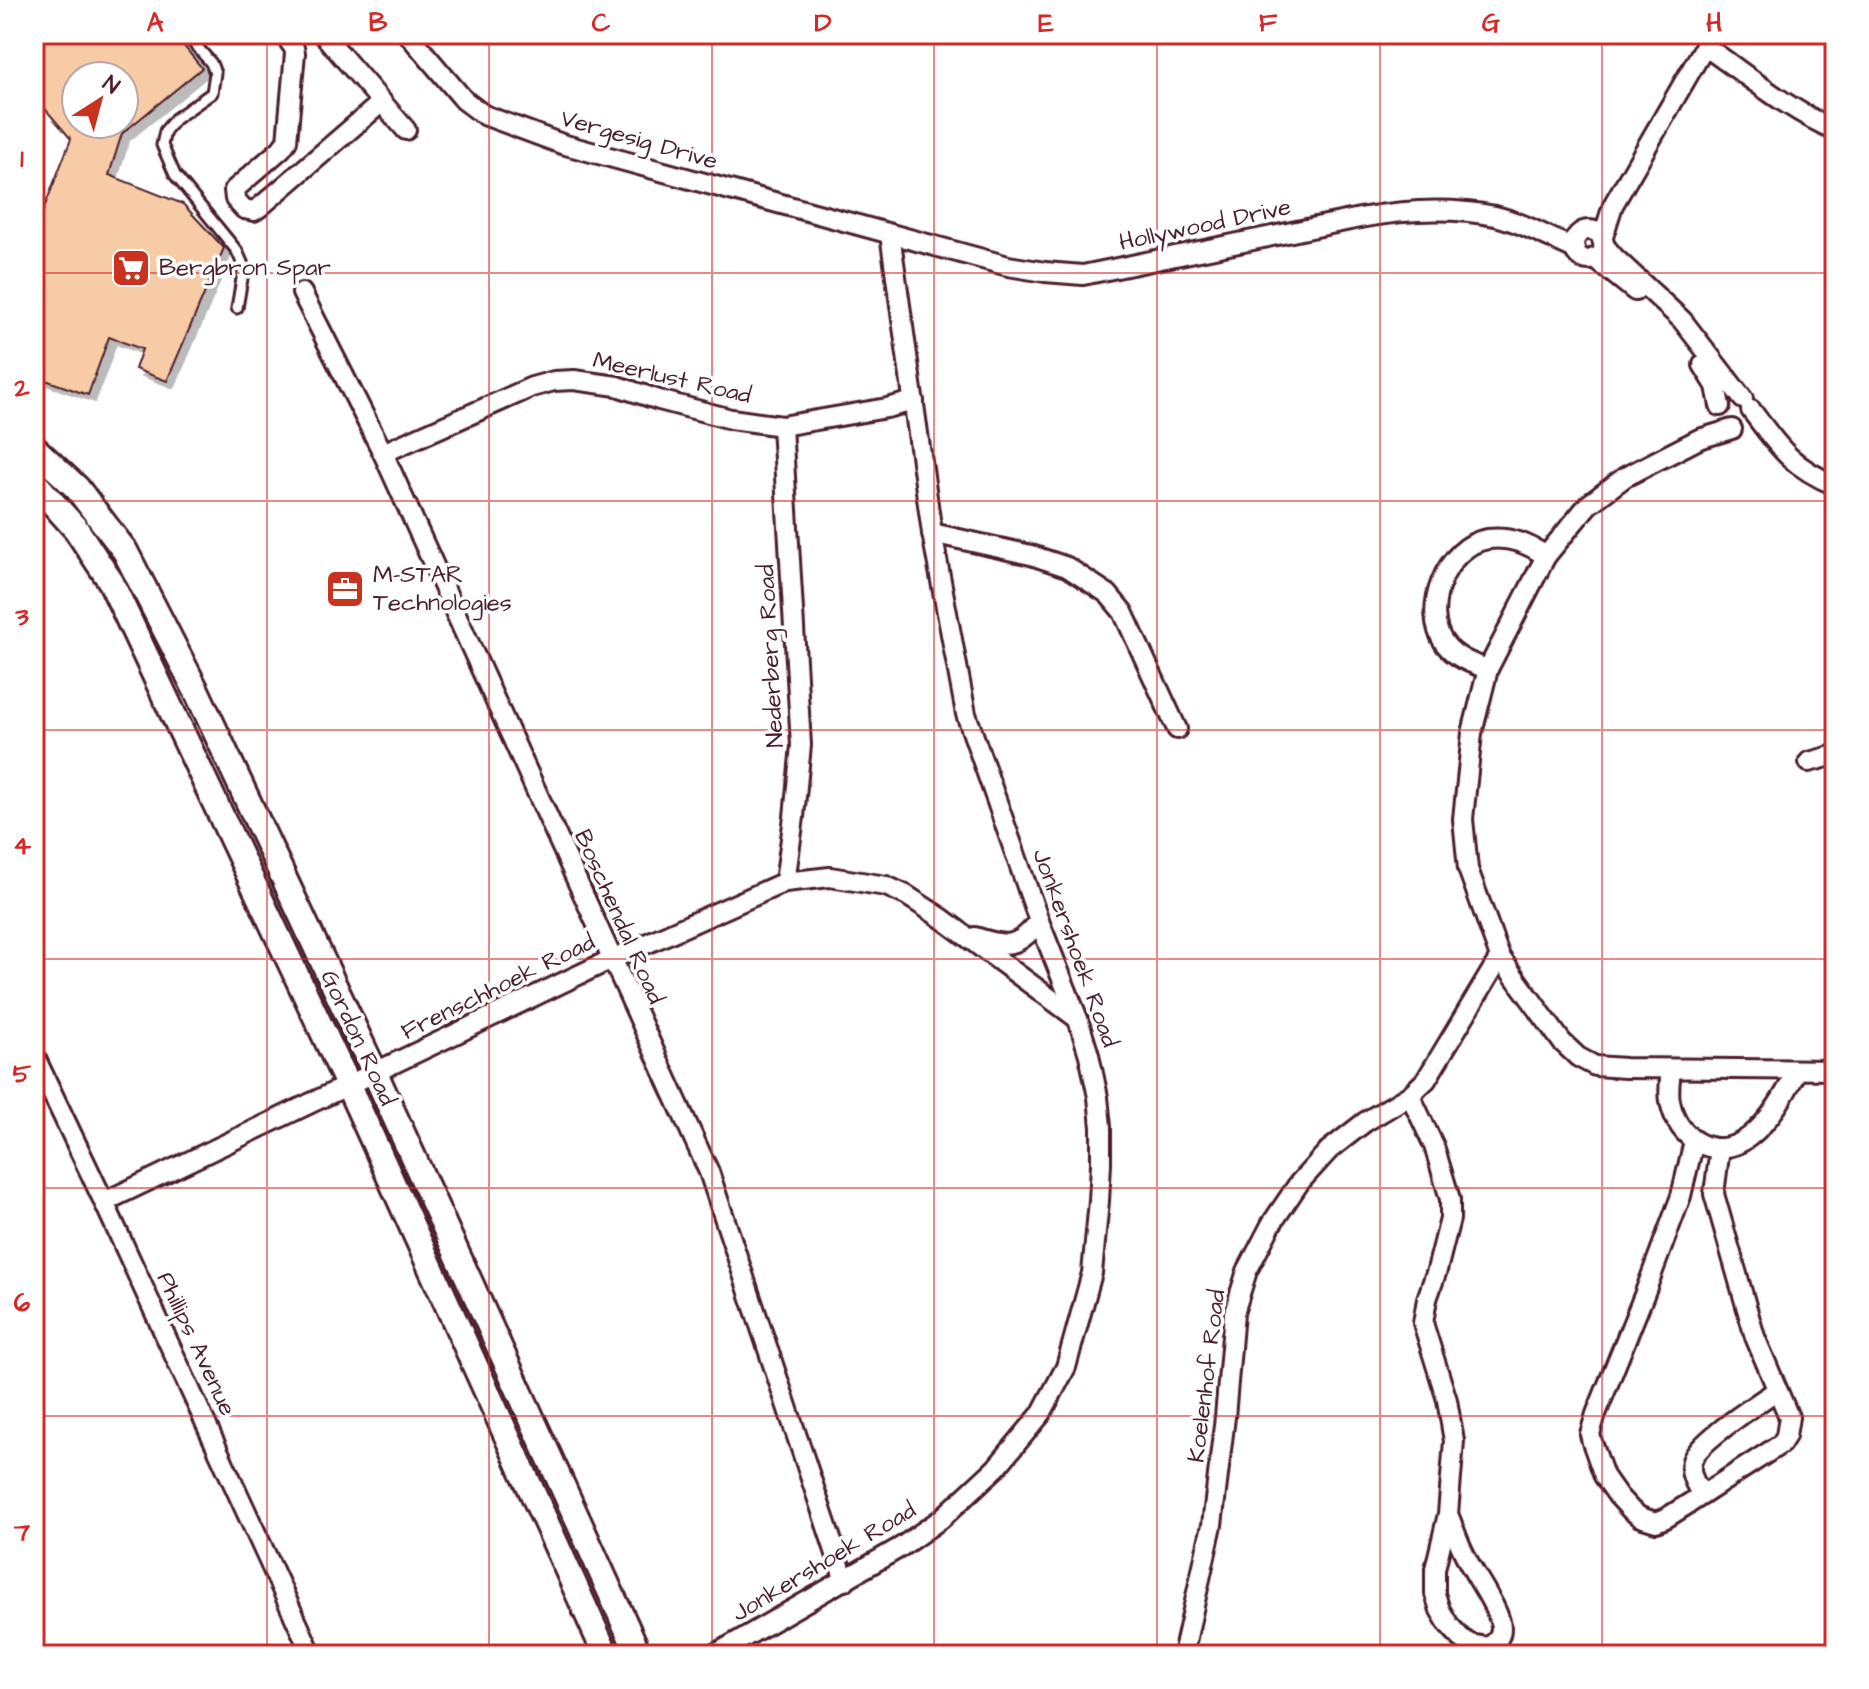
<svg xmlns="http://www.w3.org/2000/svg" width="1869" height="1689" font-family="'Architects Daughter',sans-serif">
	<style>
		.building { fill: #f6cba5; stroke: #4a1f2b; stroke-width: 2; fill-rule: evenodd; filter: url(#shadow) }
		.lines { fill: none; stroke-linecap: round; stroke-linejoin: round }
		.lane-casing { stroke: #4a1f2b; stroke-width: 15 }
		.street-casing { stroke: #4a1f2b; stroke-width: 24 }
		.secondary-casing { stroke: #4a1f2b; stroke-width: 30 }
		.lane { stroke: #fff; stroke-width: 9 }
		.street { stroke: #fff; stroke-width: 18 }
		.secondary { stroke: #fff; stroke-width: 24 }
		.grid { fill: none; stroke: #d62828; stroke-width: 2; stroke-opacity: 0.55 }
		.labels { text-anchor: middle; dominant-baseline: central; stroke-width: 7; stroke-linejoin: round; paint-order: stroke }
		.street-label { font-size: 24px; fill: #4a1f2b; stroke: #fff }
		.poi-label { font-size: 24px; fill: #4a1f2b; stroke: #fff; text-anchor: start }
		.neatline { fill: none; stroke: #d62828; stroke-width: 3 }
		.grid-label { font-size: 26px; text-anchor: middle; font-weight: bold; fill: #d62828 }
	</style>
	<defs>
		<filter id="shadow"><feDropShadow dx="7" dy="7" stdDeviation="0" flood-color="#0004"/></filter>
	</defs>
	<rect width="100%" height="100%" fill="#fff"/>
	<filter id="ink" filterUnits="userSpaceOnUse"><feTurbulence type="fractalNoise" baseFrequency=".0125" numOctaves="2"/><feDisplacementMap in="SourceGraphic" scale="16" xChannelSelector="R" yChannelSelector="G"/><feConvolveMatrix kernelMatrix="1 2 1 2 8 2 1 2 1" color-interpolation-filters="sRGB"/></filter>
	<g filter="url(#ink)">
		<path class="building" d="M34,34H174L202,68L124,132V127L109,175L183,204L224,248L167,381L135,369L142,349L109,337L88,395L34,376V234L71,139L34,96ZM76,76H124V124H76Z"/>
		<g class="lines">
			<g class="lane-casing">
				<polyline id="lane" points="186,34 211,63 215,73 212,93 175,119 165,131 162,145 175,175 237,251 244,267 237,308"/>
			</g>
			<g class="street-casing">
				<g id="street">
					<polyline points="284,34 294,48 295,53 287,141 281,149 234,190 235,199 244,209 254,211 260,207 382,102"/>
					<polyline points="323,34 406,130"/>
					<path d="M408,34L464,100L484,115L562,144L1008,266L1045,272L1083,275L1360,218C1403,210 1451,207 1495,216C1522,222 1549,238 1575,249"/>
					<path d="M1706,47C1747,75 1790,111 1835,130"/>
					<circle cx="1589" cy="245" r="15"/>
					<polyline points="1602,240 1613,205 1712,34"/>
					<polyline points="1603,244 1614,257 1682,320 1743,399"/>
					<polyline points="1594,258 1635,291"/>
					<polyline points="302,293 383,453 709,1172 845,1581"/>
					<polyline points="1703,365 1716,386 1720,406"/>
					<path d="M1751,410C1778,446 1791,467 1835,485"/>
					<polyline points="782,426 801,745 794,817 785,882"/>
					<polyline points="1732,429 1699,439 1625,477 1588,505 1546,556 1488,669 1472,733 1463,819 1468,869 1500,957 1562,1042 1578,1057 1595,1066 1625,1068 1835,1070"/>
					<polyline points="383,453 532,387 554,381 574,380 617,386 659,400 731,419 782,426 887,408 914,401"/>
					<polyline points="932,533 1031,555 1067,567 1108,594 1123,612 1177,729"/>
					<path d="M1488,669C1472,664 1456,658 1445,644C1420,611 1446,545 1488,539C1510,536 1528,544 1546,556"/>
					<polyline points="1809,762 1835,755"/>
					<path d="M975,937C1006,947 1018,949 1039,921"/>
					<polyline points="34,1055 104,1202 312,1655"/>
					<path d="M1671,1069C1670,1080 1668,1090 1670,1101C1677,1140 1715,1163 1749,1137C1771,1120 1785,1094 1797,1071"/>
					<path d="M1410,1095L1434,1146L1450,1199V1219L1437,1270L1427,1299L1423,1323L1447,1400L1454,1441L1448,1514L1435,1569V1594L1440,1610L1449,1625L1461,1638L1470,1644L1487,1647C1495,1644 1501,1638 1501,1628C1501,1610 1473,1574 1465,1555C1458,1542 1454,1528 1448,1514"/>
					<polyline points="1694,1141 1681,1196 1644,1295 1596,1414 1590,1434 1592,1442 1604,1476 1618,1496 1631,1510 1640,1517 1656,1522 1666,1518 1693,1501 1781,1444 1786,1436 1789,1417 1755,1337 1714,1194 1720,1148"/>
					<polyline points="104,1202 612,959 785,882 830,877 886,886 906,895 940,917 1078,1019"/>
					<path d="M1702,1495C1696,1485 1688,1473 1692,1461C1697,1442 1759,1403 1777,1390"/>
					<polyline points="714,1655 901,1547 941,1519 996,1468 1041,1414 1066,1367 1092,1273 1099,1201 1101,1164 1101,1127 1098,1097 1089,1055 1078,1019 1039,921 966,714 932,533 890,234"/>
					<polyline points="1183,1655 1212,1525 1225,1417 1234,1313 1247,1271 1272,1223 1299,1183 1329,1150 1365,1122 1410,1095 1426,1080 1500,957"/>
				</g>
			</g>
			<g class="secondary-casing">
				<g id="secondary">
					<polyline points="34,448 77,488 125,551 197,692 375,1073 639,1655"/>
					<polyline points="34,482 76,529 111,582 348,1085 606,1655"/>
				</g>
			</g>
			<use href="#lane" class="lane"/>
			<use href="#street" class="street"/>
			<use href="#secondary" class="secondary"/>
		</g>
	</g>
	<path class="grid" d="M267,34V1655M489,34V1655M712,34V1655M934,34V1655M1157,34V1655M1380,34V1655M1602,34V1655M34,273H1835M34,501H1835M34,730H1835M34,959H1835M34,1188H1835M34,1416H1835"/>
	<defs>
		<g id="supermarket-square" transform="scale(2)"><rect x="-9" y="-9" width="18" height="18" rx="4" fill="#c8321e" stroke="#fff"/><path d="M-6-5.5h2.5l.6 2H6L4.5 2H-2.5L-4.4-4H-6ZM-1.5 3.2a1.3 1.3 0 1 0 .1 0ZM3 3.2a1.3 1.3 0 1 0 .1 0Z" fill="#fff"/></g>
		<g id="office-square" transform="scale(2)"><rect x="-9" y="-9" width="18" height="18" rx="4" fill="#c8321e" stroke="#fff"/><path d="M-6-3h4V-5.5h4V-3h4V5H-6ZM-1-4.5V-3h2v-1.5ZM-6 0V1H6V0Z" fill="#fff"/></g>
	</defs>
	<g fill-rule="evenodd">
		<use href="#supermarket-square" x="131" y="268"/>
		<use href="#office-square" x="345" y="589"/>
	</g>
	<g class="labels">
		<g class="street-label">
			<text transform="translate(639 140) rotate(16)">Vergesig Drive</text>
			<text transform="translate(1205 225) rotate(-12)">Hollywood Drive</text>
			<text transform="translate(672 378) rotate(13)">Meerlust Road</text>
			<text transform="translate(771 656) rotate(-93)">Nederberg Road</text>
			<text transform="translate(619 917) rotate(66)">Boschendal Road</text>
			<text transform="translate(1075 948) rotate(70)">Jonkershoek Road</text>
			<text transform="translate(498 987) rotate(-26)">Frenschhoek Road</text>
			<text transform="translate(358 1038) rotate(65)">Gordon Road</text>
			<text transform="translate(196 1344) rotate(65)">Phillips Avenue</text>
			<text transform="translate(1207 1376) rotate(-83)">Koelenhof Road</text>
			<text transform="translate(824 1562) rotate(-31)">Jonkershoek Road</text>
		</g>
		<g class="poi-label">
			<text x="159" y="268">Bergbron Spar</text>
			<text x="373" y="575">M-STAR<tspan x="373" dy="28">Technologies</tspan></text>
		</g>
	</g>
	<rect width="1869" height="1689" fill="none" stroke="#fff" stroke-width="88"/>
	<g transform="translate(100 100) rotate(36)"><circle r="38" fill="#ffffff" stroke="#b7a5aa" stroke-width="2"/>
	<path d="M0-6L14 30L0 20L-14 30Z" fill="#c8321e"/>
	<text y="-12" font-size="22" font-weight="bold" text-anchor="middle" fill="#4a1f2b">N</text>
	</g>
	<rect x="44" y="44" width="1781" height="1601" class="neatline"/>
	<g class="grid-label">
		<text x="155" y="31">A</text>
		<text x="378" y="31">B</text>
		<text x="601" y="31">C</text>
		<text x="823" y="31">D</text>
		<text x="1046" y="31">E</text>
		<text x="1268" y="31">F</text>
		<text x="1491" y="31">G</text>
		<text x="1714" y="31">H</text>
		<text x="22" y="167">1</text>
		<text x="22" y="396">2</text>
		<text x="22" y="625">3</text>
		<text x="22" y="854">4</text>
		<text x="22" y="1082">5</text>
		<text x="22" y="1311">6</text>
		<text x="22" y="1540">7</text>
	</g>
</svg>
